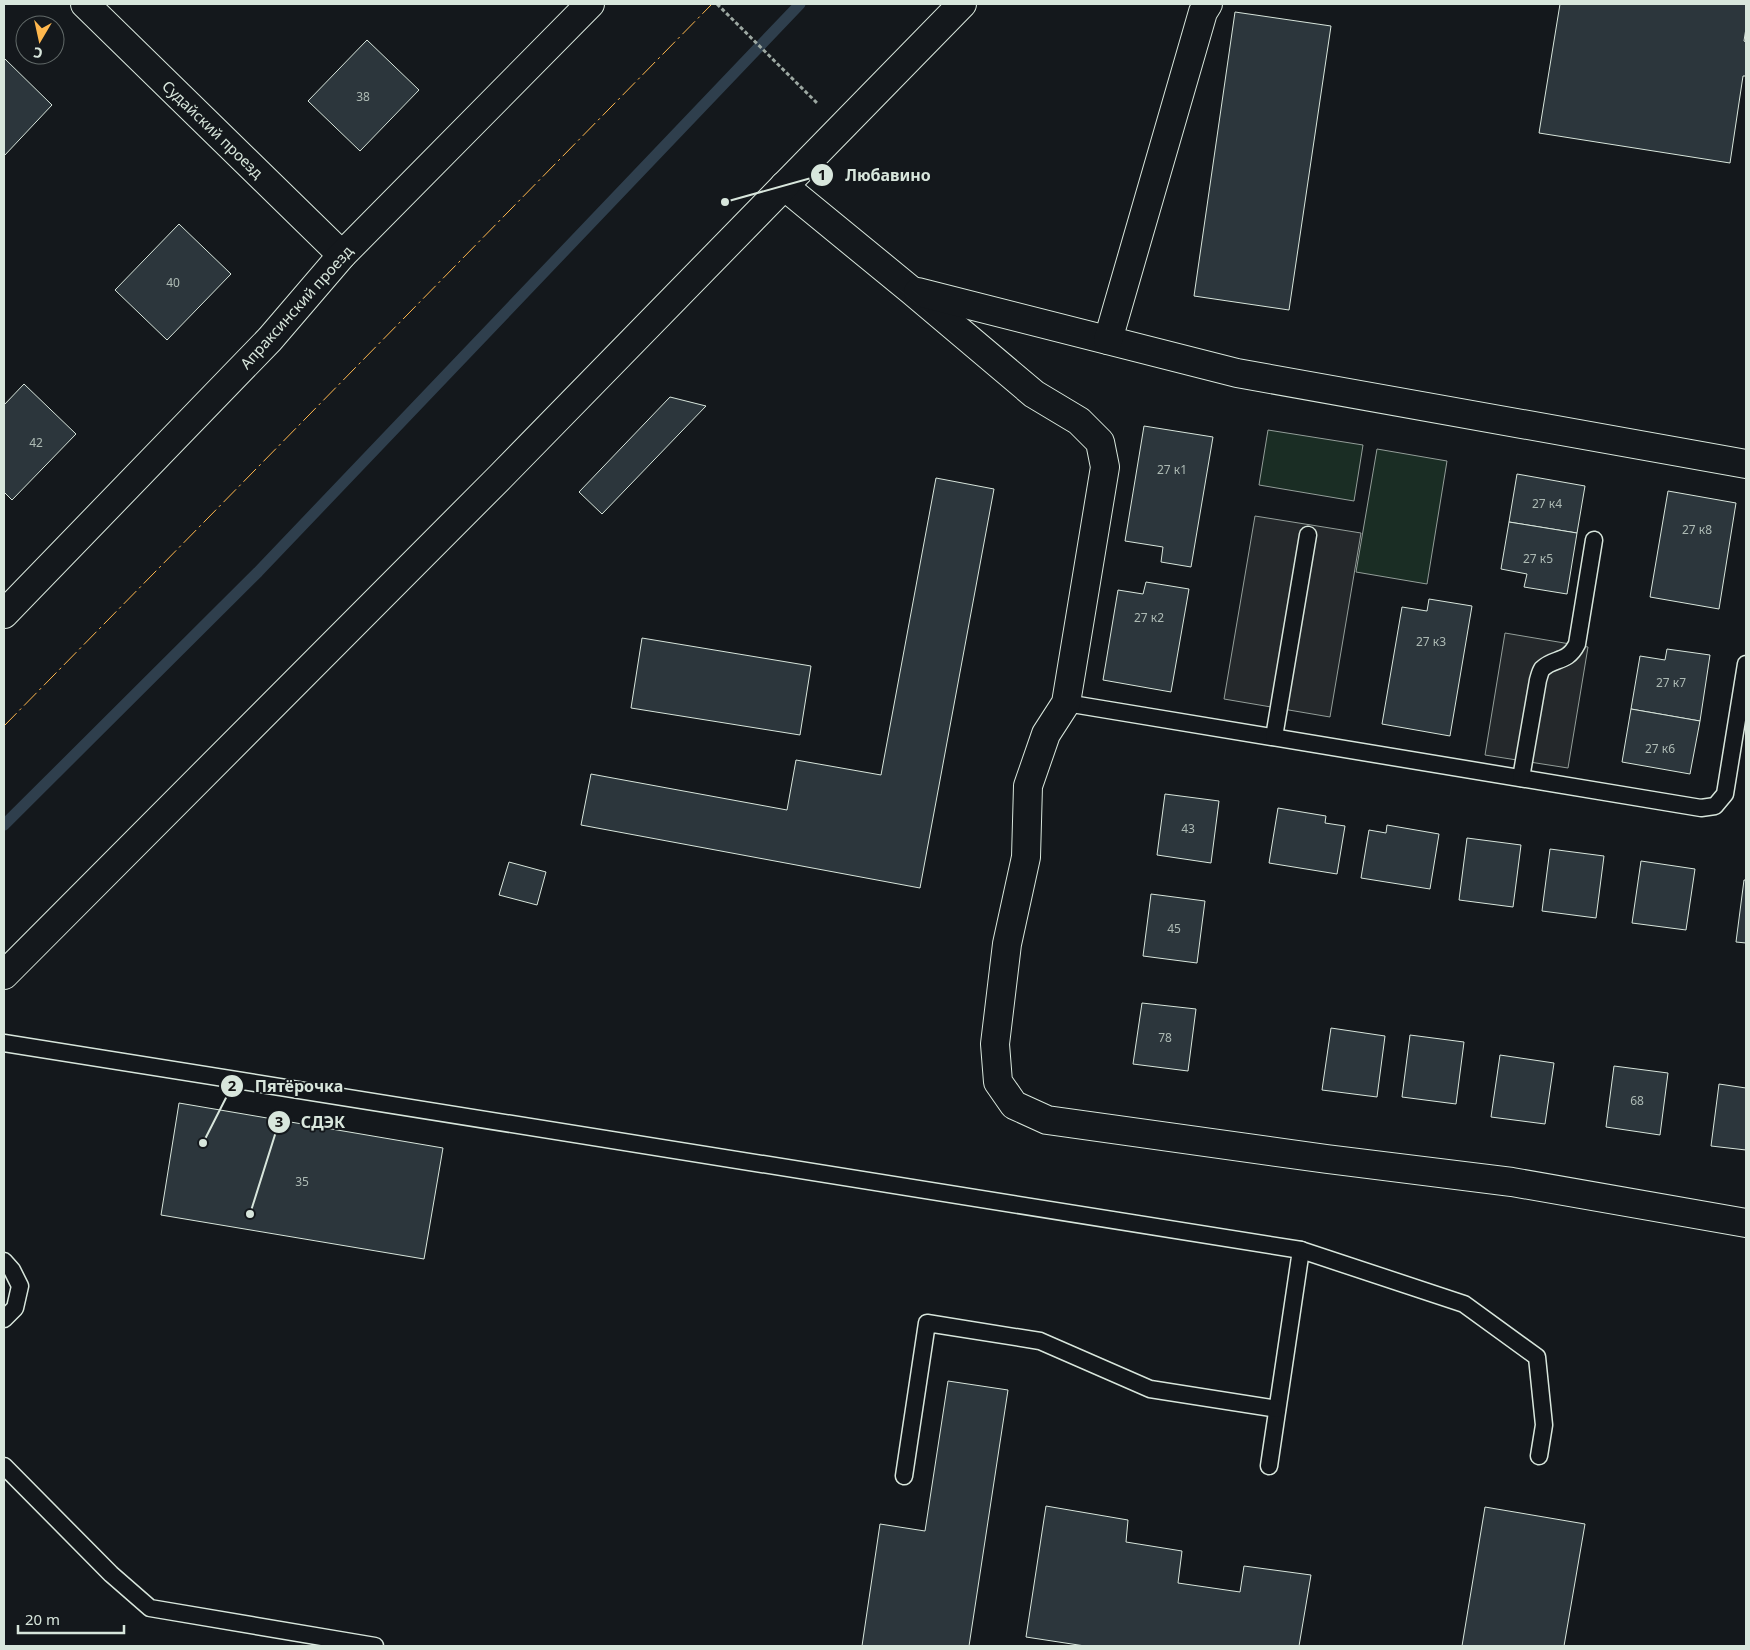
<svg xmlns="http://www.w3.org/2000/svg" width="1750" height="1650" font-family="'Noto Sans',sans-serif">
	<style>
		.green { fill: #1a2d24; stroke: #939e99 }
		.parking { fill: #24282b; stroke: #939e99 }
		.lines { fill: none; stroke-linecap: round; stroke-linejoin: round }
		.stream { stroke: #2f3f4d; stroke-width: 11 }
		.building { fill: #2c363c; stroke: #d8e6dc }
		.lane-casing { stroke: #d8e6dc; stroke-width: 19 }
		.street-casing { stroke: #d8e6dc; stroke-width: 30 }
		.path { stroke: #9da8a2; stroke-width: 3; stroke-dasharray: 4 2.5; stroke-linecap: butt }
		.lane { stroke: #14181c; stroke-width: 16 }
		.street { stroke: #14181c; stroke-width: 28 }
		.power { stroke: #ffb74d; stroke-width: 1; stroke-dasharray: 18 4 2.5 4; stroke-linecap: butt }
		.labels { text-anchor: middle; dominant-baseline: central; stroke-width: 4; stroke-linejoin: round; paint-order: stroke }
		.number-label { font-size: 12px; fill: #adbab4 }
		.street-label { font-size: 15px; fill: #d8e6dc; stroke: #14181c }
		.leader { fill: none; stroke: #d8e6dc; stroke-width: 2 }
		.callout-dot { fill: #d8e6dc; stroke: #14181c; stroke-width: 2 }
		.mark-label { font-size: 15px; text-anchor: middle; font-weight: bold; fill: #111 }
		.callout-label { font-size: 16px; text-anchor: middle; font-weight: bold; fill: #d8e6dc; stroke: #14181c; stroke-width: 4; stroke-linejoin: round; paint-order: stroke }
	</style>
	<rect width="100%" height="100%" fill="#14181c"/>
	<g class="green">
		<polygon points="1268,430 1363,445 1354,501 1259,485"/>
		<polygon points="1377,449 1447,461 1427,584 1356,572"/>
	</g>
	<g class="parking">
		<polygon points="1255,516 1361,533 1330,717 1224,699"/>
		<polygon points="1505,633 1588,647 1568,768 1485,755"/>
	</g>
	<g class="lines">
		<polyline class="stream" points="4,825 258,572 800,4"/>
	</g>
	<g class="building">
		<polygon points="1560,4 1746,4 1746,28 1744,41 1746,42 1746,76 1743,76 1730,163 1539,133"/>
		<polygon points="1235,12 1331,26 1289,310 1194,296"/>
		<polygon points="367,40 419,90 360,151 308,101"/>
		<polygon points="4,58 52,105 4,156"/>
		<polygon points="179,224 231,274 167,340 115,290"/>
		<polygon points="24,384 76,434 12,500 4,492 4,405"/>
		<polygon points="670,397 706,406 602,514 579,492"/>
		<polygon points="1144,426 1213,437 1191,567 1161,562 1163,547 1125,541"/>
		<polygon points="1517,474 1585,486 1577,533 1509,522"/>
		<polygon points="936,478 994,489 920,888 581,825 591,774 787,810 796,760 881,775"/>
		<polygon points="1668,491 1736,503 1719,609 1650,597"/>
		<polygon points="1509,522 1577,533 1567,594 1524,587 1527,574 1501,569"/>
		<polygon points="1146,582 1189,589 1171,692 1103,680 1118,590 1143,594"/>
		<polygon points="1429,599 1472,606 1450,736 1382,724 1402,607 1427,611"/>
		<polygon points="642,638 811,666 800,735 631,708"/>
		<polygon points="1667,649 1710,655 1700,721 1631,709 1640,656 1665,660"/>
		<polygon points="1631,709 1700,721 1690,774 1622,762"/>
		<polygon points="1165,794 1219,801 1211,863 1157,855"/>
		<polygon points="1278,808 1326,816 1325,823 1345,826 1337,874 1269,863"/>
		<polygon points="1387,825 1439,834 1430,889 1361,878 1369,830 1386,833"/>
		<polygon points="1467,838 1521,845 1513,907 1459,900"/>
		<polygon points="1550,849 1604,856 1596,918 1542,911"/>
		<polygon points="1641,861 1695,869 1686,930 1632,923"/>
		<polygon points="509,862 546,872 537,905 499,895"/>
		<polygon points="1744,880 1746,880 1746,943 1736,942"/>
		<polygon points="1151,894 1205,901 1197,963 1143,956"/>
		<polygon points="1142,1003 1196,1009 1188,1071 1133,1064"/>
		<polygon points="1331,1028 1385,1036 1377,1097 1322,1090"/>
		<polygon points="1410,1035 1464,1042 1456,1104 1402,1097"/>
		<polygon points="1500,1055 1554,1063 1545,1124 1491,1117"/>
		<polygon points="1614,1066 1668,1073 1660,1135 1606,1127"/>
		<polygon points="1719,1084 1746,1088 1746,1150 1711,1146"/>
		<polygon points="179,1103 443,1148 424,1259 161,1215"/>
		<polygon points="948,1381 1008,1390 969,1646 862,1646 880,1524 925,1531"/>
		<polygon points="1046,1506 1128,1520 1126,1542 1182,1551 1178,1583 1240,1592 1244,1566 1311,1575 1299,1646 1085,1646 1026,1637"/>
		<polygon points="1485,1507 1585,1524 1564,1646 1462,1646"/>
	</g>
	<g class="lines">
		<g class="lane-casing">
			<g id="lane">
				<polyline points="1066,703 1701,808 1715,806 1725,794 1746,664"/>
				<polyline points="1274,737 1308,535"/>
				<path d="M1521,778L1538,680C1539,677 1540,672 1542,669C1554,657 1567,664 1577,644L1594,540"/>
				<polyline points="4,1043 1301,1250 1269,1466"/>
				<polyline points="1301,1250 1464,1304 1537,1357 1544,1425 1539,1456"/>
				<polyline points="4,1261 12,1270 20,1286 15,1308 4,1319"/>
				<polyline points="4,1466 111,1574 150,1608 375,1646"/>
				<polyline points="904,1476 927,1323 1040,1341 1150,1389 1277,1409"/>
			</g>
		</g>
		<g class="street-casing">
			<g id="street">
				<polyline points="85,4 342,255"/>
				<polyline points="784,186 912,291 1034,394 1079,421 1100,442 1105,467 1066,703 1046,734 1028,786 1026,857 1007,944 995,1044 998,1082 1014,1105 1047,1120 1327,1159 1512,1182 1746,1223"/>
				<polyline points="918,292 1237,373 1746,464"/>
				<polyline points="1108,340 1203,12 1208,4"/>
				<polyline points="4,614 270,339 342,255 590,4"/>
				<polyline points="4,975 500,477 962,4"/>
			</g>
		</g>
		<polyline class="path" points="717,4 818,104"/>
		<use href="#lane" class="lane"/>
		<use href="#street" class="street"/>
		<polyline class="power" points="4,726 712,4"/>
	</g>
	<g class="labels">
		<g class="number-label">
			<text x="363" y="96">38</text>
			<text x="173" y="282">40</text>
			<text x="36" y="442">42</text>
			<text x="1172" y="469">27 к1</text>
			<text x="1547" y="503">27 к4</text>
			<text x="1697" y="529">27 к8</text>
			<text x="1538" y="558">27 к5</text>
			<text x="1149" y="617">27 к2</text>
			<text x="1431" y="641">27 к3</text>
			<text x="1671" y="682">27 к7</text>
			<text x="1660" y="748">27 к6</text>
			<text x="1188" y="828">43</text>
			<text x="1174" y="928">45</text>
			<text x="1165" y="1037">78</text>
			<text x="1637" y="1100">68</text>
			<text x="302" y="1181">35</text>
		</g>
		<g class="street-label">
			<text transform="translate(213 129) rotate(44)">Судайский проезд</text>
			<text transform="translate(296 307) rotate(-48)">Апраксинский проезд</text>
		</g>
	</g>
	<path class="leader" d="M725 202L822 175M203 1143L232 1086M250 1214L279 1122"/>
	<g class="callout-dot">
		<circle cx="725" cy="202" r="5"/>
		<circle cx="203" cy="1143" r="5"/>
		<circle cx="250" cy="1214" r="5"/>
		<circle cx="822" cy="175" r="12"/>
		<circle cx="232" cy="1086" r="12"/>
		<circle cx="279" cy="1122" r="12"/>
	</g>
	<g class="mark-label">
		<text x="822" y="180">1</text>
		<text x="232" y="1091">2</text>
		<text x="279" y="1127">3</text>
	</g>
	<g class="callout-label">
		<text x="888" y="181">Любавино</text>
		<text x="299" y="1092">Пятёрочка</text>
		<text x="323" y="1128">СДЭК</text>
	</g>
	<rect width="1750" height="1650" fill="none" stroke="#d8e6dc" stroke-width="10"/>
	<g transform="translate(40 40) rotate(189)"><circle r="24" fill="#14181c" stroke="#626a69"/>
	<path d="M0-4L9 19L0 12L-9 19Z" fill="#ffb74d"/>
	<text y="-8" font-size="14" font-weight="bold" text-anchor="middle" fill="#d8e6dc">С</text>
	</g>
	<path d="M18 1625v8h106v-8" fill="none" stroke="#d8e6dc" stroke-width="2.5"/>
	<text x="25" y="1625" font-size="15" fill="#d8e6dc" stroke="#14181c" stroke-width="4" paint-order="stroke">20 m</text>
</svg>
